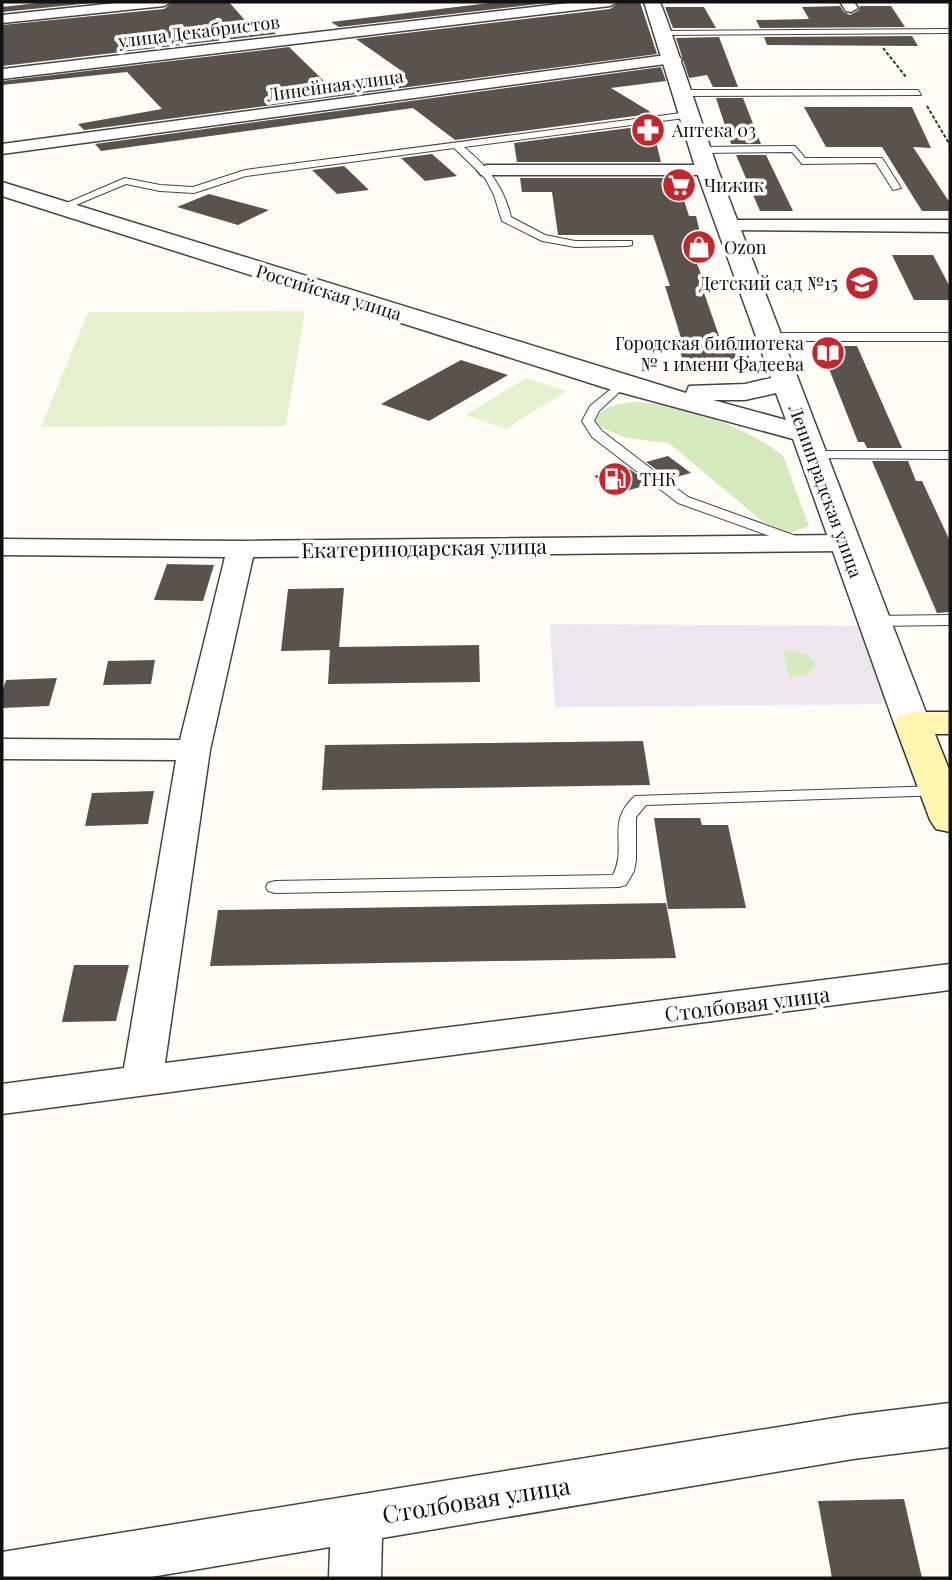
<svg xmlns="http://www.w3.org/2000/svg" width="952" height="1580" font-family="'Playfair Display',serif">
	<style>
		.industrial { fill: #eee6ef }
		.green { fill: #d5ebbd }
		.pitch { fill: #e6f2cf }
		.building { fill: #5a524d }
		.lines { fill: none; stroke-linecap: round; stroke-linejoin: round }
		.service-casing { stroke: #444; stroke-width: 2 }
		.minor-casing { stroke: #444; stroke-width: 3 }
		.tertiary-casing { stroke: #444; stroke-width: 3 }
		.secondary-casing { stroke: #333; stroke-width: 3 }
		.path { stroke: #333; stroke-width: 2; stroke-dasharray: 3.5 2; stroke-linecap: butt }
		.service { fill: #fff; fill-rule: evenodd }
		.minor { fill: #fff; fill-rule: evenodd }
		.tertiary { fill: #fff; fill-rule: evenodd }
		.secondary { fill: #fff6b0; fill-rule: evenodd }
		.labels { text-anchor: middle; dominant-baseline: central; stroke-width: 7; stroke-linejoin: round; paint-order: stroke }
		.far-street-label { font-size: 18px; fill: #111; stroke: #fff }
		.far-poi-label { font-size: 18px; fill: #111; stroke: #fff; text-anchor: start }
		.street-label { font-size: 21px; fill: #111; stroke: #fff }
		.near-street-label { font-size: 24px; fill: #111; stroke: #fff }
	</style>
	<rect width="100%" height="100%" fill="#fffdf5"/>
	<polygon class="industrial" points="550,624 876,626 904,704 555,707"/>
	<g class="green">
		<path d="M633,402C678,403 749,427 783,456L809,526L791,533L769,527L669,443L626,438L600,427L595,422C601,405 618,404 633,402Z"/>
		<polygon points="783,649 807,654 815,663 815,667 806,675 790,677"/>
	</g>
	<g class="pitch">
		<polygon points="305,311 286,426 41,427 88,312"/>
		<polygon points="526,378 567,391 506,429 465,415"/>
	</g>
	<g class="building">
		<polygon points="46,2 102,2 2,12 2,7"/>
		<polygon points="173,2 229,2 249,25 264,23 276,34 2,66 2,25 164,9"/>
		<polygon points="498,2 556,2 339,27 331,22"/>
		<polygon points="619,2 640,2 657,54 84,130 78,124 162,109 127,72 2,85 2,81 289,47 328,85 406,74 356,39 610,9"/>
		<polygon points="840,6 844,12 850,15 859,10 860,6 891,6 905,27 760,28 756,20 809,19 802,7"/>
		<polygon points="665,7 704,7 716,28 673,28"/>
		<polygon points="912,36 918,46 767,45 764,37"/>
		<polygon points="719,37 738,87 713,87 707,75 689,78 676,38"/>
		<polygon points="661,67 666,81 611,88 649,111 650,114 455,140 413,108 101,151 95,144"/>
		<polygon points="716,98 743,98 761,144 731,144"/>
		<polygon points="804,107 912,107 931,148 913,147 950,203 950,211 922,211 882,147 826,147"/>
		<polygon points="652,125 661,162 517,162 514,143"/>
		<polygon points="432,154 457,176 425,181 401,158"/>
		<polygon points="736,155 766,155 793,211 760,211"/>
		<polygon points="344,166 369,190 337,194 312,170"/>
		<polygon points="520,178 665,178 666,181 678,181 689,216 696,216 707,261 696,261 706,287 702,287 719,336 713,336 717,348 749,356 748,362 684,364 675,336 681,338 665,286 670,286 653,235 558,235 552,192 522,192"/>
		<polygon points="209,194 269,210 238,225 177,207"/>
		<polygon points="892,255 933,255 950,287 950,300 914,300"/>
		<polygon points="820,346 857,346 902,448 867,448 864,442 858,442"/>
		<polygon points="461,360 508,375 429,421 381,404"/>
		<polygon points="668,456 691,473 669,479 646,462"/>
		<polygon points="872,461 908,461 916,481 922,481 950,541 950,612 937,613"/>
		<polygon points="627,467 650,484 616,494 594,476"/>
		<polygon points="167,564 214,565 203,601 154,600"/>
		<polygon points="344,588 339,647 479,645 480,682 328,684 330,650 281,651 288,589"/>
		<polygon points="155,660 151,684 103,685 108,661"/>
		<polygon points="57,678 49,706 2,708 2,692 6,680"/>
		<polygon points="643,741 650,785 322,790 325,745"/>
		<polygon points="154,791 148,824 85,826 92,793"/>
		<polygon points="654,818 700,818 702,825 728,825 746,908 668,909"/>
		<polygon points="666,903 676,958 210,966 218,910"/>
		<polygon points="74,965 129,965 116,1021 62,1022"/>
		<polygon points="904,1499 922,1578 832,1578 818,1501"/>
	</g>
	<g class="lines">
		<g class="service-casing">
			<g id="service">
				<polygon points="950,29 950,33 664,35 660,33 664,31"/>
				<polygon points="918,90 921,95 682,96 678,93 682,90"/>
				<path d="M689,112L692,113V117L464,147C488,167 504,187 511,217L545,235L575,241H632V245L628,246L575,247L542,241L502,221L494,195L485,178L454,148L246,176L194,193L160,191L126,184L64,210L55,208L125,178L160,185L193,187L245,170Z"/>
				<polygon points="795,146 805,158 882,158 901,188 893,190 876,163 802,164 792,152 700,153 695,150 700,147"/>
				<polygon points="950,333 950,341 770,341 764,337 770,333"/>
				<polygon points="622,380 628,384 599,411 594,421 602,431 688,497 810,541 812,544 810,547 800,547 678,503 592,437 582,421 590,406"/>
				<polygon points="813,451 950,451 950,459 808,458 808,452"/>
				<polygon points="950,615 950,625 874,626 866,621 874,616"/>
				<path d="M939,786L945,787L948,791L945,795L646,805L636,817V860L634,871L626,885L619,887L275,893L268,891L266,887L268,883L275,881L613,875C628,846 605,822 635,796Z"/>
			</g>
		</g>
		<g class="minor-casing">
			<g id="minor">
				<polygon points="125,2 171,2 164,6 2,23 2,15"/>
				<polygon points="576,2 617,2 610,6 2,79 2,69"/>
				<polygon points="840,2 854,2 858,8 851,12 846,11"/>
				<polygon points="674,54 682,59 680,62 2,154 2,144"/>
				<polygon points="487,165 707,165 716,170 707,175 481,175 478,171 481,167"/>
				<polygon points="729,220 950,220 950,232 722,230 719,226"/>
				<polygon points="845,535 855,537 859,543 855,549 845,551 253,557 210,750 165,1063 950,964 950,990 2,1114 2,1084 124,1068 176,760 2,759 2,739 180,740 225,557 2,555 2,539 241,541"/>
				<polygon points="950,1403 950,1447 853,1459 382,1538 381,1578 329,1578 330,1547 145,1578 2,1578 2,1552 853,1415"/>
			</g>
		</g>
		<g class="tertiary-casing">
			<path id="tertiary" d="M644,2H660L668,23L718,170L930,723L925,731L912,734L899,731L894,723L793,439L612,390L2,196V182L686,393L689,386L745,384L771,378L696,170ZM776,393L786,420L713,400H745Z"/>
		</g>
		<g class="secondary-casing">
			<polygon id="secondary" points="912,712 950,712 950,734 935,734 950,772 950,832 936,829 930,820 894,723 899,715"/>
		</g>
		<g class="path">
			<polyline points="883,48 906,77"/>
			<polyline points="927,106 950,145"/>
		</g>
		<use href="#service" class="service"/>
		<use href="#minor" class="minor"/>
		<use href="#tertiary" class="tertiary"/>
		<use href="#secondary" class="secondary"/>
	</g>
	<defs>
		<g id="pharmacy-disc" transform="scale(1.75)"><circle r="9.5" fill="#c4262e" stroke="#fff"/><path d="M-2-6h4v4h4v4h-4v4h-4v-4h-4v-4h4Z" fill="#fff"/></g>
		<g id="supermarket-disc" transform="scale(1.75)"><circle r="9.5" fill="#c4262e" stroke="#fff"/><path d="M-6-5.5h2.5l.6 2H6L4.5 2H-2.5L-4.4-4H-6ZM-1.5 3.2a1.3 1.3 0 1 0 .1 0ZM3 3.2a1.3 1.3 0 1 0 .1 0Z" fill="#fff"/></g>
		<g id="shop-disc" transform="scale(1.75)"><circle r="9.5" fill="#c4262e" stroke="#fff"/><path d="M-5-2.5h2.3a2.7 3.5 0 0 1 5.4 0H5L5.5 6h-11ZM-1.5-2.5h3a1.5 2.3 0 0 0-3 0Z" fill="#fff"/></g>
		<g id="school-disc" transform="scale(1.75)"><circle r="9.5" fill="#c4262e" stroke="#fff"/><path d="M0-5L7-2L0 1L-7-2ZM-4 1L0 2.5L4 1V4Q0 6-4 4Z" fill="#fff"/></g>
		<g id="library-disc" transform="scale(1.75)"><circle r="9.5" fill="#c4262e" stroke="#fff"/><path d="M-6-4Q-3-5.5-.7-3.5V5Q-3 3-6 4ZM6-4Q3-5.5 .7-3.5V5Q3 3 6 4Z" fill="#fff"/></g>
		<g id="fuel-disc" transform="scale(1.75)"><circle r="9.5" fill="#c4262e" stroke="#fff"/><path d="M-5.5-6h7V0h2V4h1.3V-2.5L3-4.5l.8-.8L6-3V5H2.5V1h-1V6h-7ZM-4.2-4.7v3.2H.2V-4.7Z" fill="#fff"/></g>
	</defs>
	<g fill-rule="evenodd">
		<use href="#pharmacy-disc" x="648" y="130"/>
		<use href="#supermarket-disc" x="679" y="185"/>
		<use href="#shop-disc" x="699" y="247"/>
		<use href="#school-disc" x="862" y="283"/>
		<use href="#library-disc" x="828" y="353"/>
		<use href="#fuel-disc" x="615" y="479"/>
	</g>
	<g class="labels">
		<g class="far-street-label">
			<text transform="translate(199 31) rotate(-7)">улица Декабристов</text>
			<text transform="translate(335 85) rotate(-8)">Линейная улица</text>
			<text transform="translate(329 292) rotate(17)">Российская улица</text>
			<text transform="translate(826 491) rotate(70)">Ленинградская улица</text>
		</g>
		<g class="far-poi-label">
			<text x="672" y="130">Аптека 03</text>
			<text x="704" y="185">Чижик</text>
			<text x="724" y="247">Ozon</text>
			<text x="838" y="283" text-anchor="end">Детский сад №15</text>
			<text x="804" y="343" text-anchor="end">Городская библиотека<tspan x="804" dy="21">№ 1 имени Фадеева</tspan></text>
			<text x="640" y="479">ТНК</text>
		</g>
		<g class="street-label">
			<text transform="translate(424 547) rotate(-1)">Екатеринодарская улица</text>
			<text transform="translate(747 1003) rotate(-7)">Столбовая улица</text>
		</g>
		<g class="near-street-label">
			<text transform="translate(476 1499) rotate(-9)">Столбовая улица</text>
		</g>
	</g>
	<rect width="952" height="1580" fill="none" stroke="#111111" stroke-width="7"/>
</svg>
